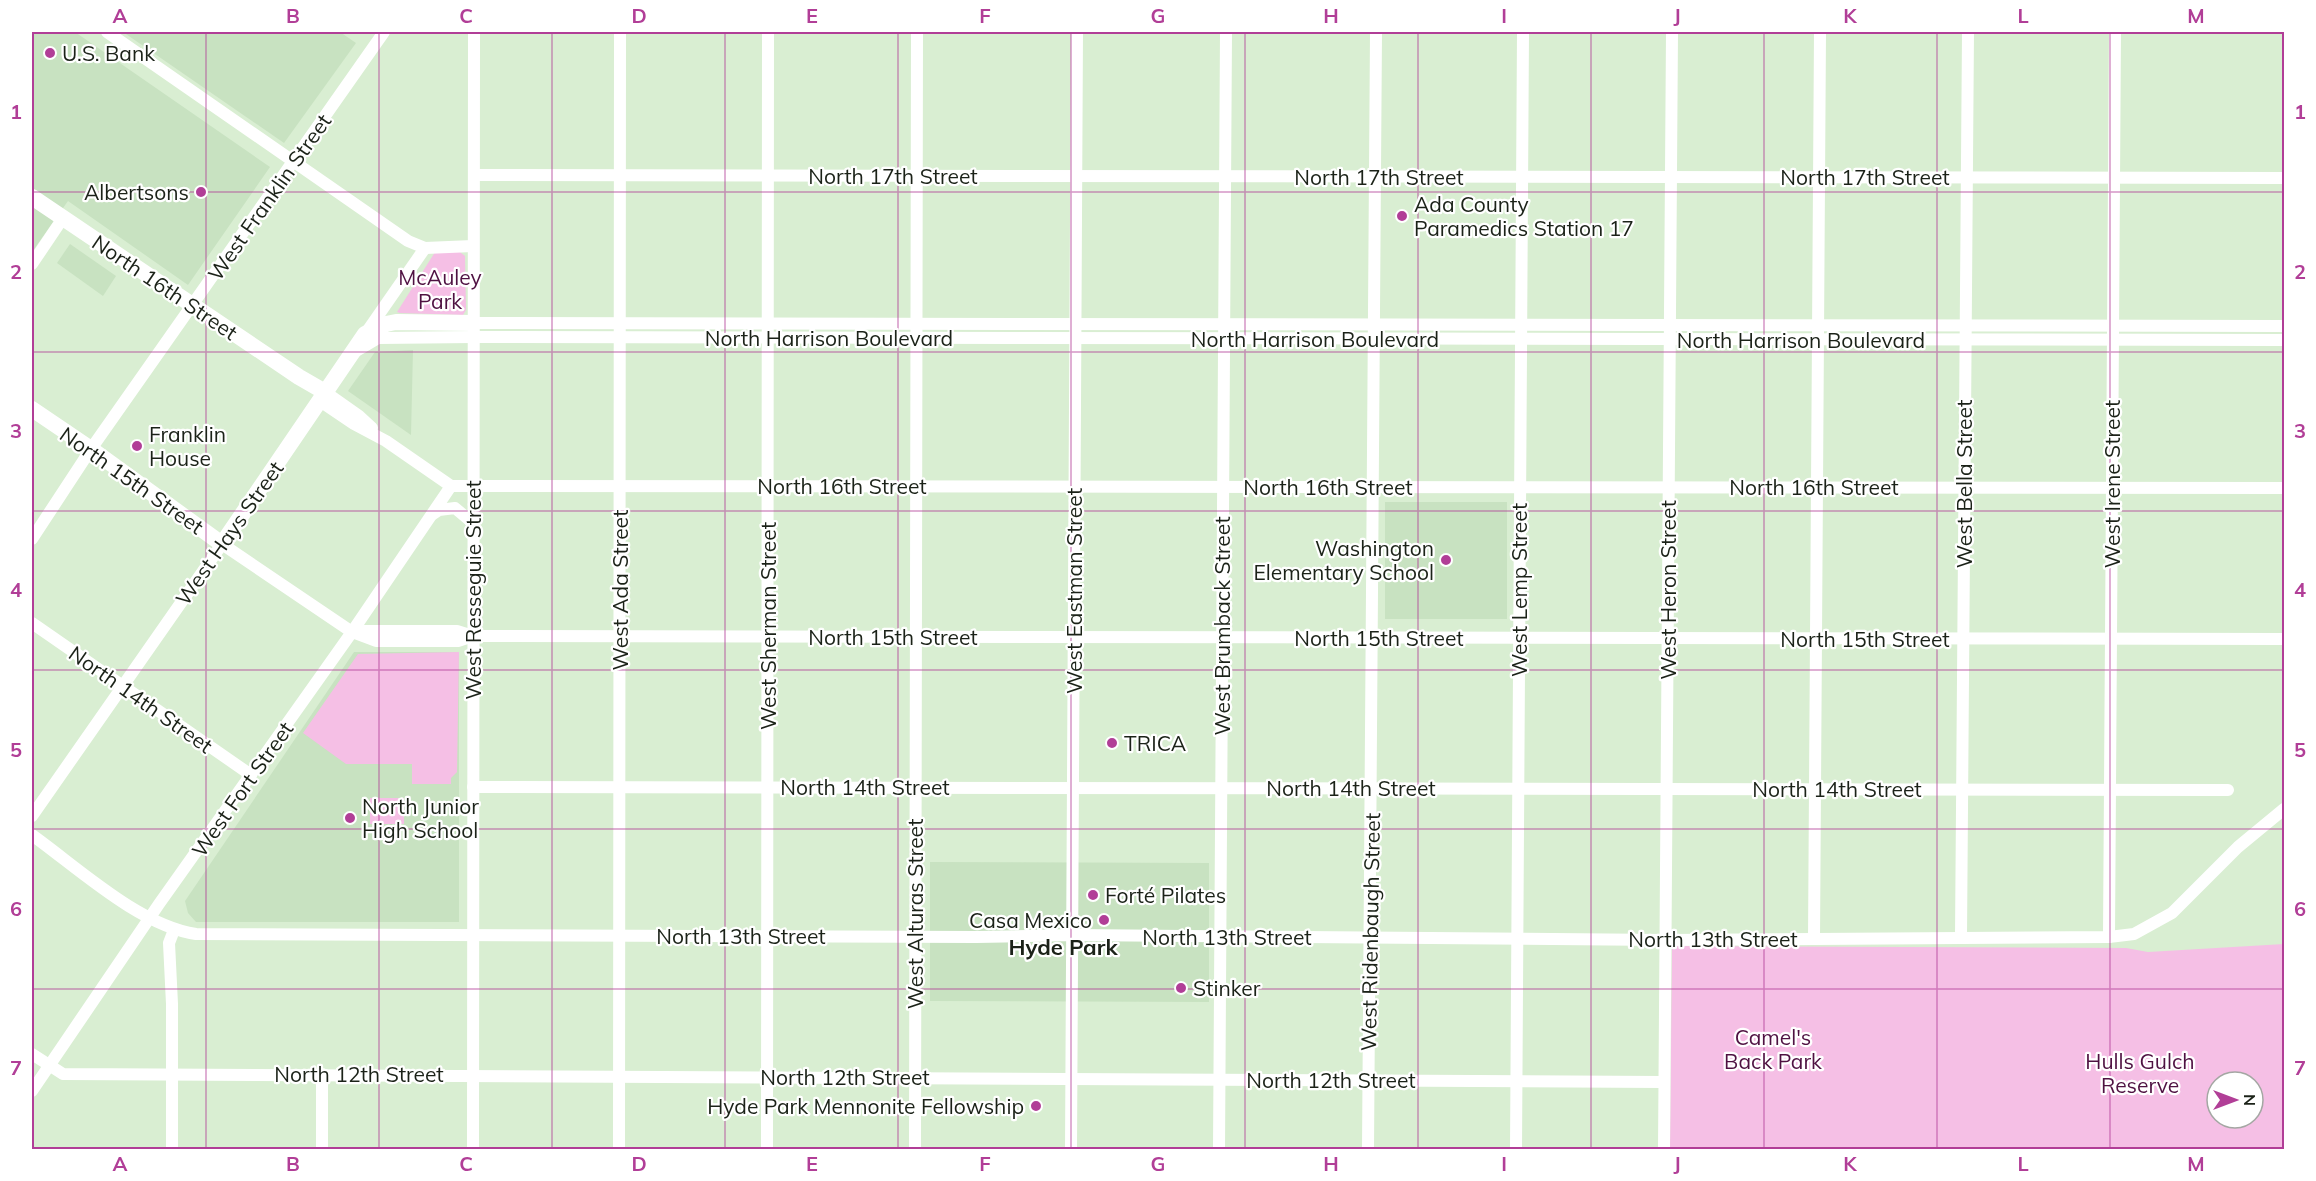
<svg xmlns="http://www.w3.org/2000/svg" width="2316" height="1181" font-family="Mulish,sans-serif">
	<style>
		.built { fill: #c8e2c1 }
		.green { fill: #f5bfe5; fill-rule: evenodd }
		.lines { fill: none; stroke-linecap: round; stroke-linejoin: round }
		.minor { stroke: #fff; stroke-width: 12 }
		.major { stroke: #fff; stroke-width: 16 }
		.grid { fill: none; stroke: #b13e97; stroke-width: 1.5; stroke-opacity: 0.55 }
		.poi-dot { fill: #b13e97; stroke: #fff; stroke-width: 2 }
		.labels { text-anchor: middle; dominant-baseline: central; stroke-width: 4.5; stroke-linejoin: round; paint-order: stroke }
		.poi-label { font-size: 21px; fill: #1b2218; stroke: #fff; text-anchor: start }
		.street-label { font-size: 21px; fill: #1b2218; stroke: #fff }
		.park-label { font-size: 21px; fill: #4f1142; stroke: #fff }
		.neighbourhood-label { font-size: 22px; font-weight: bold; fill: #1b2218; stroke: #fff }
		.neatline { fill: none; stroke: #b13e97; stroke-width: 2 }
		.grid-label { font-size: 20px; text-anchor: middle; font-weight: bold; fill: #b13e97 }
	</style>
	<rect width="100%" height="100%" fill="#d9eed2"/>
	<g class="built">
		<polygon points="32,32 75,32 270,167 188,285 68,201 32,252"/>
		<polygon points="123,32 340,32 356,43 284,143"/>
		<polygon points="70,244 116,276 103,296 57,263"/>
		<polygon points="413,350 411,435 348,391 375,352"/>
		<rect x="1385" y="502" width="122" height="117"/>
		<polygon points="354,652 459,652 459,922 196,922 188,913 185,901"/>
		<polygon points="930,862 1209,863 1209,1002 930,1001"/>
	</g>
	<g class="green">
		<polygon points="437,249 457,250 465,256 466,310 463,315 400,313 397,312"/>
		<polygon points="459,652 457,772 451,778 451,784 412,784 412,764 346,764 303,733 358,654"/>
		<rect x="370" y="798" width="34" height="26"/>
		<path d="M2284,944V1149H1670L1672,946L2126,948L2148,952ZM2217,1082H2253V1118H2217Z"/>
	</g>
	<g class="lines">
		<g class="minor">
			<polyline points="107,32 408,241 425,248 473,246"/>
			<polyline points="474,175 2284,178"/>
			<polyline points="32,264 63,218"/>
			<polyline points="474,323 2284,326"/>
			<polyline points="366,333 425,248"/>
			<polyline points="356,351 378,338 474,337 2284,340"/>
			<polyline points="325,392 359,416 372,428"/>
			<polyline points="320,401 354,424 386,441 451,486 2284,488"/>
			<polyline points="433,514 439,510 455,508 474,524"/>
			<polyline points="32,539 91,449 384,32"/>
			<polyline points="32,623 251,775"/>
			<polyline points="359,631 457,631 473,636"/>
			<polyline points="473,787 2228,790"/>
			<polyline points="32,816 222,544 352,632 376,641 458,641 473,636 2284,639"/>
			<path d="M32,835C78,868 140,926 196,934L976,937L1073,935L1665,940L2109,937L2134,934L2172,913L2238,847L2284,809"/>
			<polyline points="1961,937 1968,32"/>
			<polyline points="2109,937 2115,32"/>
			<polyline points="1814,939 1820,32"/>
			<polyline points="32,1054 63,1074 1664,1082"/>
			<polyline points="322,1074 322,1150"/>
			<polyline points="32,1091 159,904 352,632 451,486"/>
			<polyline points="172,1150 172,1004 169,943 174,930"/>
			<polyline points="473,1150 474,32"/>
			<polyline points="619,1150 620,32"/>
			<polyline points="767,1150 768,32"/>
			<polyline points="915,1150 917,32"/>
			<polyline points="1071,1150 1077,32"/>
			<polyline points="1219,1150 1226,32"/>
			<polyline points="1368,1150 1376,32"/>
			<polyline points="1516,1150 1523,32"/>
			<polyline points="1664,1150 1672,32"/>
		</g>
		<g class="major">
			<polyline points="32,197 299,377 325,392"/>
			<polyline points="32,409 91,449 222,544 365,334 386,324 396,322 474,323"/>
		</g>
	</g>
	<path class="grid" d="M206,32V1150M379,32V1150M552,32V1150M725,32V1150M898,32V1150M1071,32V1150M1245,32V1150M1418,32V1150M1591,32V1150M1764,32V1150M1937,32V1150M2110,32V1150M32,192H2284M32,352H2284M32,511H2284M32,670H2284M32,829H2284M32,989H2284"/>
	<g class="poi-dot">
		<circle cx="50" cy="53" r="6"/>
		<circle cx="201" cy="192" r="6"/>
		<circle cx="1402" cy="216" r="6"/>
		<circle cx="137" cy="446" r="6"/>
		<circle cx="1446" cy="560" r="6"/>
		<circle cx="1112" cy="743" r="6"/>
		<circle cx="350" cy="818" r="6"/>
		<circle cx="1093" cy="895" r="6"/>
		<circle cx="1104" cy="920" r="6"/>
		<circle cx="1181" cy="988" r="6"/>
		<circle cx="1036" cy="1106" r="6"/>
	</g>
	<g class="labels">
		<g class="poi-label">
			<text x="62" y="53">U.S. Bank</text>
			<text x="189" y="192" text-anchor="end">Albertsons</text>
			<text x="1414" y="204">Ada County<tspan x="1414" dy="24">Paramedics Station 17</tspan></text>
			<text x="149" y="434">Franklin<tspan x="149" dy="24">House</tspan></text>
			<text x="1434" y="548" text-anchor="end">Washington<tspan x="1434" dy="24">Elementary School</tspan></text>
			<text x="1124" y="743">TRICA</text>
			<text x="362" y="806">North Junior<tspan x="362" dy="24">High School</tspan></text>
			<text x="1105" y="895">Forté Pilates</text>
			<text x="1092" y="920" text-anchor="end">Casa Mexico</text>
			<text x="1193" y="988">Stinker</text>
			<text x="1024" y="1106" text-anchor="end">Hyde Park Mennonite Fellowship</text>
		</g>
		<g class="street-label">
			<text x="893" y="176">North 17th Street</text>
			<text x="1379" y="177">North 17th Street</text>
			<text x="1865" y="177">North 17th Street</text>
			<text transform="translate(269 197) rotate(-55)">West Franklin Street</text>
			<text transform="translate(165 287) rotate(34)">North 16th Street</text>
			<text x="829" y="338">North Harrison Boulevard</text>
			<text x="1315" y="339">North Harrison Boulevard</text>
			<text x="1801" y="340">North Harrison Boulevard</text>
			<text transform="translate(132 480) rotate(35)">North 15th Street</text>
			<text transform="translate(1964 484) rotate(-90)">West Bella Street</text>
			<text transform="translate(2112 484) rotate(-90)">West Irene Street</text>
			<text x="842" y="486">North 16th Street</text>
			<text x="1328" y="487">North 16th Street</text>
			<text x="1814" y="487">North 16th Street</text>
			<text transform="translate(229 533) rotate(-55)">West Hays Street</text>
			<text transform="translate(473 590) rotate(-90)">West Resseguie Street</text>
			<text transform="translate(620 590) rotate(-90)">West Ada Street</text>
			<text transform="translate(1519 590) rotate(-90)">West Lemp Street</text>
			<text transform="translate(1668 590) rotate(-90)">West Heron Street</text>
			<text transform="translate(1074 591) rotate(-90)">West Eastman Street</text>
			<text transform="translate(768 626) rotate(-90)">West Sherman Street</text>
			<text transform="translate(1222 626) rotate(-90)">West Brumback Street</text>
			<text x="893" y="637">North 15th Street</text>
			<text x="1379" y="638">North 15th Street</text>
			<text x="1865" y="639">North 15th Street</text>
			<text transform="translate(141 699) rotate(35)">North 14th Street</text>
			<text x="865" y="787">North 14th Street</text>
			<text x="1351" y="788">North 14th Street</text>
			<text transform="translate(242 789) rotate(-55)">West Fort Street</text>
			<text x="1837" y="789">North 14th Street</text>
			<text transform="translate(915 914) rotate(-90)">West Alturas Street</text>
			<text transform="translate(1370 932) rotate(-89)">West Ridenbaugh Street</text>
			<text x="741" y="936">North 13th Street</text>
			<text x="1227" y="937">North 13th Street</text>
			<text x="1713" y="939">North 13th Street</text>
			<text x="359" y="1074">North 12th Street</text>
			<text x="845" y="1077">North 12th Street</text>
			<text x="1331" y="1080">North 12th Street</text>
		</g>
		<g class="park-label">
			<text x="440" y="277">McAuley<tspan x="440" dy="24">Park</tspan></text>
			<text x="1773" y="1037">Camel's<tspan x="1773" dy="24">Back Park</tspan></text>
			<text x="2140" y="1061">Hulls Gulch<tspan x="2140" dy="24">Reserve</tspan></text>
		</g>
		<g class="neighbourhood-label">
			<text x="1063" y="947">Hyde Park</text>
		</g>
	</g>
	<rect width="2316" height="1181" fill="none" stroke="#ffffff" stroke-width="66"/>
	<g transform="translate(2235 1100) rotate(90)"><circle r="28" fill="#ffffff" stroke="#a4a7a3" stroke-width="1.5"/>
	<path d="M0-4.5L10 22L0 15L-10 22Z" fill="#b13e97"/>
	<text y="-9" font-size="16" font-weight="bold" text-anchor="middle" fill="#1b2218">N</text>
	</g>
	<rect x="33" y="33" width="2250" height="1115" class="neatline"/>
	<g class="grid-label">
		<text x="120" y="23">A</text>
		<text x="293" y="23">B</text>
		<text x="466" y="23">C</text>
		<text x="639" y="23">D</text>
		<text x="812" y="23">E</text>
		<text x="985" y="23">F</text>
		<text x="1158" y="23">G</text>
		<text x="1331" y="23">H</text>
		<text x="1504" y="23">I</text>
		<text x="1677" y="23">J</text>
		<text x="1850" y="23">K</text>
		<text x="2023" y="23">L</text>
		<text x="2196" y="23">M</text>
		<text x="16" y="119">1</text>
		<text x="2300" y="119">1</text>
		<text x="16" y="279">2</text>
		<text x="2300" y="279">2</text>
		<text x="16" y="438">3</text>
		<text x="2300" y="438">3</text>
		<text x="16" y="597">4</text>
		<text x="2300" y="597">4</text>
		<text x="16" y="757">5</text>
		<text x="2300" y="757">5</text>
		<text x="16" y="916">6</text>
		<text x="2300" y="916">6</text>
		<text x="16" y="1075">7</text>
		<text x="2300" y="1075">7</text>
		<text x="120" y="1171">A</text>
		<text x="293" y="1171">B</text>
		<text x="466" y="1171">C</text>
		<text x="639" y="1171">D</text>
		<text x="812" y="1171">E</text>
		<text x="985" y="1171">F</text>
		<text x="1158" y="1171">G</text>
		<text x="1331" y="1171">H</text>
		<text x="1504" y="1171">I</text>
		<text x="1677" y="1171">J</text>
		<text x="1850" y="1171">K</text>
		<text x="2023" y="1171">L</text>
		<text x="2196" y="1171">M</text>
	</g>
</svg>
